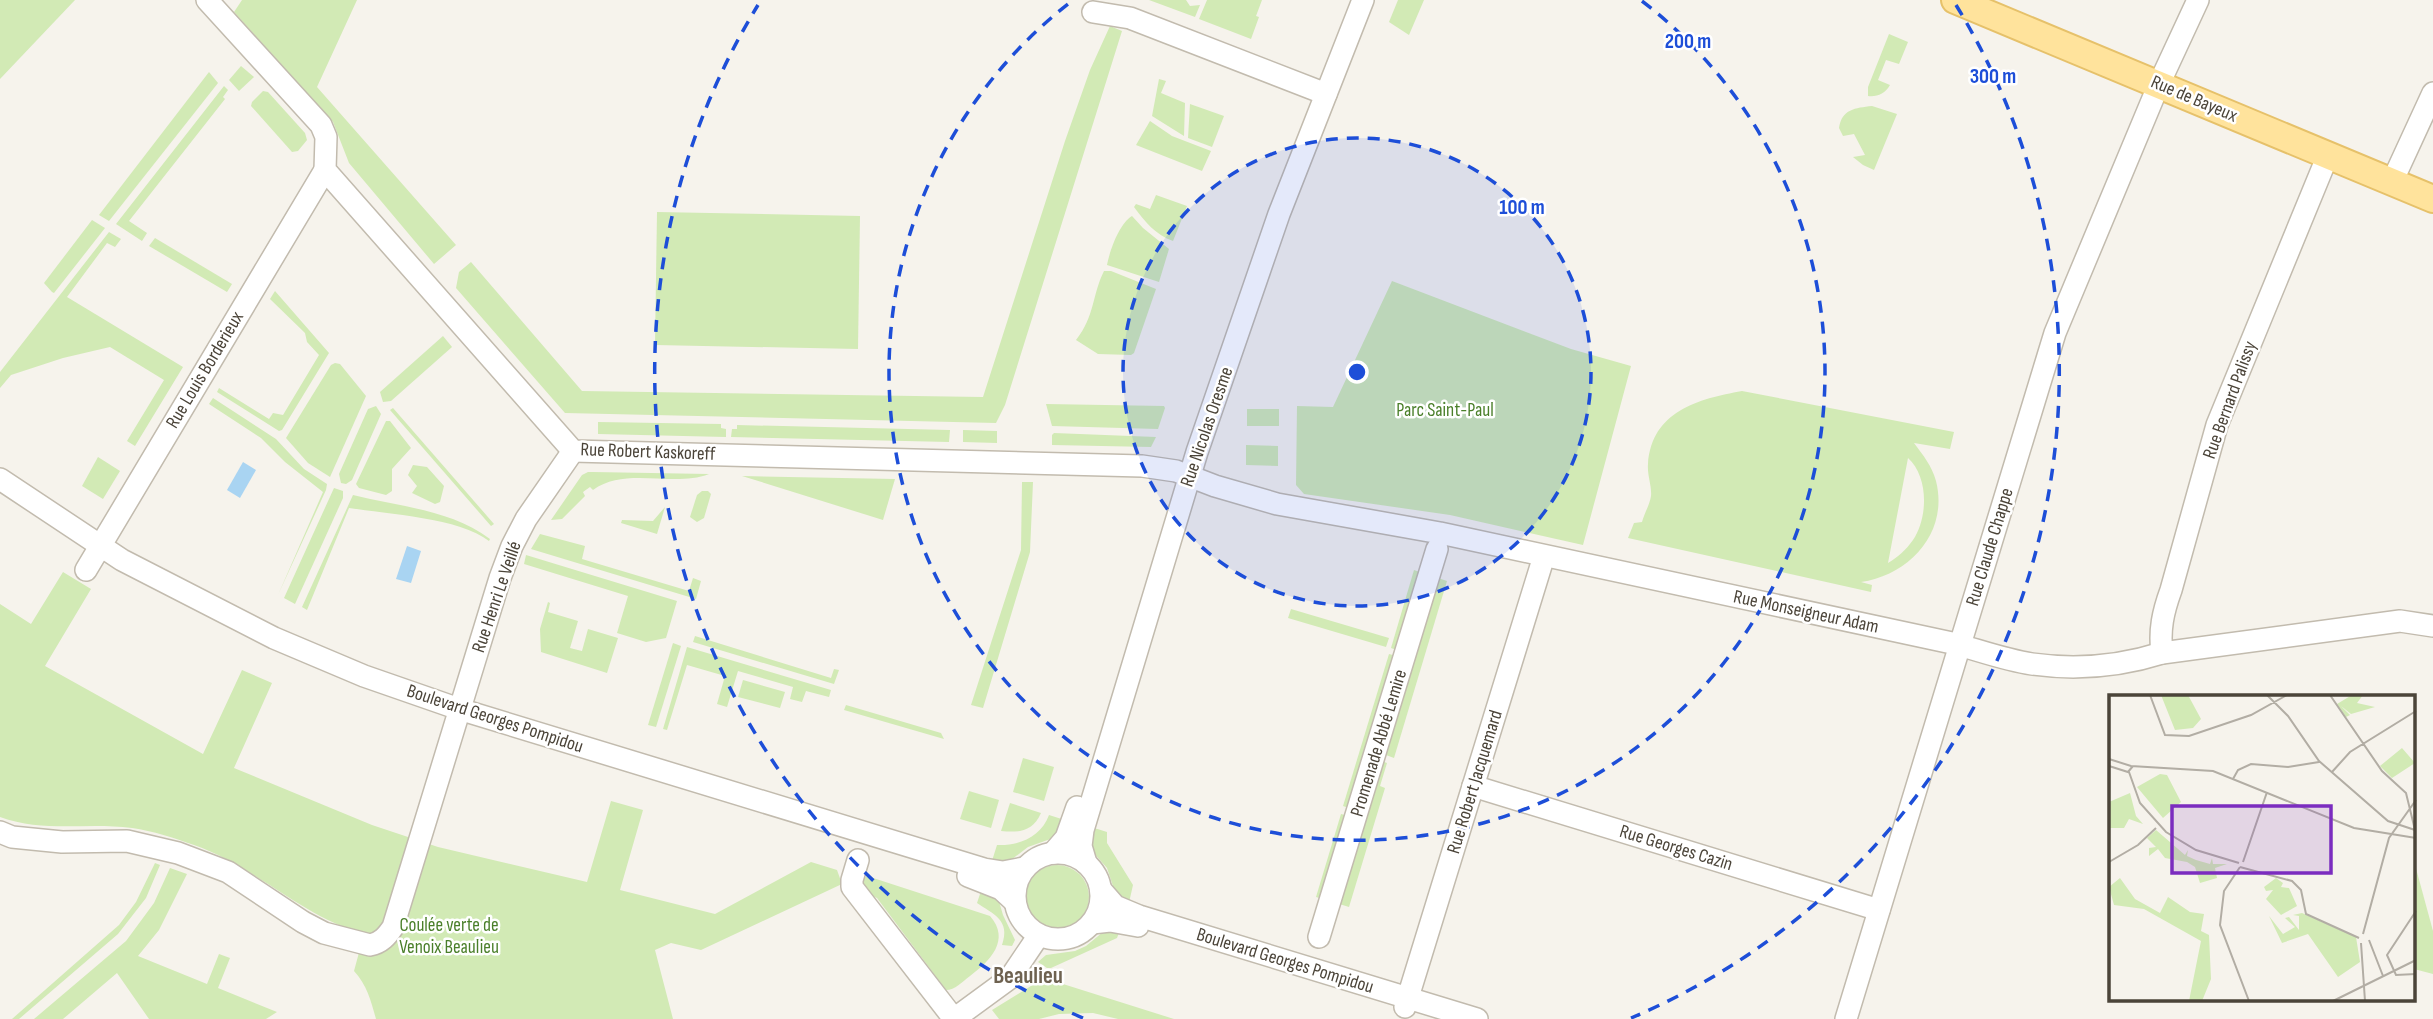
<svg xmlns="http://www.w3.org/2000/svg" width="2433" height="1019" font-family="'Sofia Sans Condensed',sans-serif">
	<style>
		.green { fill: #d2eab5; fill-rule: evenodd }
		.water { fill: #a9d4f2 }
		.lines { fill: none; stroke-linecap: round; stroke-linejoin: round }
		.minor-casing { stroke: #c2bbae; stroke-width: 24 }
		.major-casing { stroke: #e6c16a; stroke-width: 30 }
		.minor { stroke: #fff; stroke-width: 21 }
		.major { stroke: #ffe39c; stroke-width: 26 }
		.ring { fill: none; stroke: #1d4ed8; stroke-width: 3.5; stroke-dasharray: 12 9 }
		.labels { text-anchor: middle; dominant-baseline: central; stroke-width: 5; stroke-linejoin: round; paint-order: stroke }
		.street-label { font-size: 19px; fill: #4b4439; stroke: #fff }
		.park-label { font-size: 19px; fill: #4a7f2a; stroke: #fff }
		.quarter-label { font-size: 23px; font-weight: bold; fill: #6e6250; stroke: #fff }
		.inset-road { fill: none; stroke: #b2ada4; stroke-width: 2 }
		.view { fill: #7b2cbf; fill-opacity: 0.15; stroke: #7b2cbf; stroke-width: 3.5 }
		.inset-edge { fill: none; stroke: #4b4439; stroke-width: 3.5 }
		.centre { fill: #1d4ed8; stroke: #fff; stroke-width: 3.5 }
		.ring-label { font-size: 21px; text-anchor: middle; font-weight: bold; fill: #1d4ed8; stroke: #fff; stroke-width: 5; stroke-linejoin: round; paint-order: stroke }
	</style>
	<rect width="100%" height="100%" fill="#f6f3ec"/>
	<g class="green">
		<polygon points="0,0 75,0 0,79"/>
		<polygon points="242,0 357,0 317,87 456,245 434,264 349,163 333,122 234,12"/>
		<polygon points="1149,0 1186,0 1190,6 1200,5 1195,17"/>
		<polygon points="1207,0 1262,0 1256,16 1259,17 1251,39 1199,19"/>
		<polygon points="1398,0 1424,0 1409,35 1389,22"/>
		<polygon points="1110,26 1122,31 1005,405 996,423 565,413 456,288 459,272 471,262 582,391 983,397 1065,141 1090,70"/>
		<path d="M1889,34L1908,42L1899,64L1886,60L1878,80L1890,85C1885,94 1877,97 1868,96V87Z"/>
		<polygon points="241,66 254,77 239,91 229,80"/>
		<polygon points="209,72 218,83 109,221 99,215"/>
		<polygon points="1159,79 1166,81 1161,93 1185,103 1184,136 1152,116"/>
		<polygon points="224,86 228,90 223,97 225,99 129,221 147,233 142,241 116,224"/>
		<polygon points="263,91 268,92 305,133 307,140 298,151 292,152 251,106 252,102"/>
		<polygon points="1190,104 1224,116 1212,147 1188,138"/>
		<path d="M1872,106L1897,114L1874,170L1863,165L1853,157L1865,155L1854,134L1843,136L1839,128C1842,109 1855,108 1872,106Z"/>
		<polygon points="1150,121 1172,136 1211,151 1202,171 1136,145"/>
		<path d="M1156,195L1187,206L1173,241C1156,235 1145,222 1134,207L1136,204L1150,209Z"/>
		<polygon points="657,212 860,216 858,349 655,345"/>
		<path d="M1132,216L1143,228L1169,249L1159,282L1107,265C1110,250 1119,224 1132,216Z"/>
		<polygon points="92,220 105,228 54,293 52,292 44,283"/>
		<polygon points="109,232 121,239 115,247 107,243 67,297 183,367 135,446 127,441 164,380 110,347 63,358 11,375 0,388 0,372"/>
		<polygon points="155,238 232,284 227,292 149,246"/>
		<path d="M1104,271H1111L1156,289L1134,353L1131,355L1098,354L1076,340C1095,316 1092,295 1104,271Z"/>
		<polygon points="1392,281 1571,349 1631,366 1583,545 1450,515 1304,494 1296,485 1297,406 1333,407"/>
		<polygon points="275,291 329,353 282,430 279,431 217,392 219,388 269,419 273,413 283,415 319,355 307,342 305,333 270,299"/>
		<polygon points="443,336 452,347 391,401 383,402 380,392"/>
		<polygon points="335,363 340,364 366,396 330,477 308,463 286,438 331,365"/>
		<path d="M1742,391L1954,432L1950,449L1914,443C1923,455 1932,466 1936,481C1949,532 1910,575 1861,582L1872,585L1871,592L1628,538L1634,523L1642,522C1644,514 1650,504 1651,496C1652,486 1647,475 1648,464C1652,411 1698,399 1742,391ZM1908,458C1929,477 1928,518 1913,540C1906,550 1898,557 1888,563Z"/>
		<polygon points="213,398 276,439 304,469 327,484 326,490 278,595 323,492 285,462 261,438 209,404"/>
		<polygon points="1046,404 1164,406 1165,408 1158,429 1052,426"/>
		<polygon points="376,406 381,414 352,480 346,484 341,483 339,474 368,409"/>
		<polygon points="393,408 494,524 491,526 390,410"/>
		<rect x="1247" y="409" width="32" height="17"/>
		<polygon points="386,421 390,421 411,448 392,469 392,491 386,495 359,488 356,484"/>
		<polygon points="598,422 721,424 721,428 726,429 726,437 598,434"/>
		<polygon points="737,425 950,430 949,442 731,437 732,429 737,429"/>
		<polygon points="963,430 997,431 997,443 963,442"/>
		<polygon points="1054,433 1156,437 1151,447 1052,445 1052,435"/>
		<polygon points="1246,445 1278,446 1278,466 1246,465"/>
		<polygon points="98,457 120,471 103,499 82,486"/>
		<polygon points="413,465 427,467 444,486 440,502 435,504 412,493 417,486 408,475"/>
		<path d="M588,472H593L709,474C673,488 626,466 593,490L590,487L583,492L585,496L562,519L551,520L582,475Z"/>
		<polygon points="742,476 895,479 883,520"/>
		<polygon points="1022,482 1033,482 1030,552 983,708 971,705 1021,550"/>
		<polygon points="334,488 343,491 343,498 295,604 284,598"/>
		<polygon points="702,491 708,491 711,494 704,518 697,522 690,517 697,495"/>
		<path d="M353,495C399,507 450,509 490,539L489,541C460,518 388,514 349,508L307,610L302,607Z"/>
		<polygon points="665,507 657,534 621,523 622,520 653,521"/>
		<polygon points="540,534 585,546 582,559 689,591 693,578 701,581 696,599 531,549"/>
		<polygon points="526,555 677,601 666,638 646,642 617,633 628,596 524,564"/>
		<polygon points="1414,570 1425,574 1402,652 1391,648"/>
		<path d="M63,572L91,589L45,666L203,754L242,670L272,683L234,768L372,825L438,847L587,882L611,801L643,810L620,890L715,914L811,862L837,870L842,884L701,950L671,943L655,950L673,1019H376C371,1001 367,985 354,971L364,934C301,916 255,866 194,845C174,838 153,831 132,828C87,822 44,833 0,817V604L31,624Z"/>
		<polygon points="1432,576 1447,581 1394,758 1378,752"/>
		<polygon points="548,602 550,603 548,612 578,621 570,648 582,651 588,629 618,638 607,673 541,652 540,629"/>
		<polygon points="1291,609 1389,638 1386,647 1288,618"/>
		<polygon points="695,636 831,678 834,669 839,670 834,684 693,642"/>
		<polygon points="673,643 681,646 656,727 648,725"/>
		<polygon points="687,647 831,690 829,697 806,691 802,702 790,699 793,687 738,671 727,707 717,704 725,676 687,665 667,730 663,729"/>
		<polygon points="1389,654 1400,657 1354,810 1343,806"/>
		<polygon points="743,680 785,692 780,708 738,697"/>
		<polygon points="846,705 941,733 944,739 844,710"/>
		<polygon points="1023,758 1054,767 1044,801 1013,792"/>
		<polygon points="1376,759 1387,763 1380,786 1385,788 1349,907 1333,902"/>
		<polygon points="969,791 999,800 991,828 960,819"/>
		<path d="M1010,803L1041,813C1033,831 1020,833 1001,831Z"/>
		<polygon points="1341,814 1352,817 1326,900 1316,897"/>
		<path d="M1049,815L1068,821L1056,837L1028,847L1007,863L991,864L997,845C1019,846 1041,837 1049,815Z"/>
		<polygon points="1088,826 1107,832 1107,843 1133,885 1128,907 1114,889 1107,868 1092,851"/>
		<polygon points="2414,861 2433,931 2433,974 2414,969"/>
		<polygon points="155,863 160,865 146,898 118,934 19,1019 12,1019 119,925 136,902"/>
		<circle cx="1057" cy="897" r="32"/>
		<polygon points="170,868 187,874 159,930 138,956 207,984 219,954 230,958 218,988 277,1012 266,1019 149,1019 117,973 63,1019 34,1019 126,941 154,903"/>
		<path d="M867,876L990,916C1011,940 990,961 970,976C962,982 955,990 946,990L877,898L870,895L861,881Z"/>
		<path d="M982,888L998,898L1003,915L1015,940L1012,946L1002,945C1011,920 993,914 977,903Z"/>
		<polygon points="1121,927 1117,938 1051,968 1047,968 1038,962 1046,955 1075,951 1086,946 1103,932"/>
		<polygon points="1048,979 1063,984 1174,1019 1118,1019 1093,1013 1059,1014 1039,1019 999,1019 992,1010 1039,981"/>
	</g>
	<g class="water">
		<polygon points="243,462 256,470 240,498 227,490"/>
		<polygon points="407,546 421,551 411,583 396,579"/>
	</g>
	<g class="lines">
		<g class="minor-casing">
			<g id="minor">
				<path d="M207,0L321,125L326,137L325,170L573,451L1142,466L1176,471L1215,486L1277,504L1440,533L1952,643C1978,650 2005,660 2032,664C2075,670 2121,666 2162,653L2400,621L2433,626"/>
				<polyline points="1093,12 1130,18 1326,94"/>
				<polyline points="2392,182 2433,93"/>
				<polyline points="0,479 122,560 274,638 364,676 459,709 984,869 1003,872 1024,868"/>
				<polyline points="86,570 325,170"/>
				<path d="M2162,653C2159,630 2163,612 2171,590L2217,425L2328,155"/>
				<polyline points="1473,786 1879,910"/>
				<path d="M0,832L12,837L62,842L127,841L178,853L228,872L303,922L324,933L370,945C381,943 387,936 393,927L500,578L512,546L526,519L573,451"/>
				<circle cx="1058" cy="896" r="43"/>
				<polyline points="1053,853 1066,838 1077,807"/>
				<polyline points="858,860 852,880 852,887 954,1019"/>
				<polyline points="1086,863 1081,846 1083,830 1197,452 1279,214 1363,0"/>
				<polyline points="968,876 1001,889 1014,901"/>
				<polyline points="1101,890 1115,906 1139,916 1477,1019"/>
				<polyline points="1092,923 1110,921 1138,926"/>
				<polyline points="1319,937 1437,549"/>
				<polyline points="1405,1007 1544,556"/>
				<polyline points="954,1019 1010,978 1039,935"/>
				<polyline points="1846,1019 2055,333 2159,84 2198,0"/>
			</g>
		</g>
		<g class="major-casing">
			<polyline id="major" points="1955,0 2433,199"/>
		</g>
		<use href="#minor" class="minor"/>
		<use href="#major" class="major"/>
	</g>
	<circle cx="1357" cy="372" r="234" fill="#1d4ed8" fill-opacity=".12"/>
	<g class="ring">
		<circle cx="1357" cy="372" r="234"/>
		<path d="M1642 1A468 468 0 1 1 1072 1"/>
		<path d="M1083 1018A702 702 0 0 1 758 5M1956 5A702 702 0 0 1 1631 1018"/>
	</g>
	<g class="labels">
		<g class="street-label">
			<text transform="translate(2194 99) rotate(23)">Rue de Bayeux</text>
			<text transform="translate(205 370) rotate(-59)">Rue Louis Borderieux</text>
			<text transform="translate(2230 400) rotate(-70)">Rue Bernard Palissy</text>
			<text transform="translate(1207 427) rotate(-71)">Rue Nicolas Oresme</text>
			<text transform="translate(648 452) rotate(2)">Rue Robert Kaskoreff</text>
			<text transform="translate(1990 547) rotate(-73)">Rue Claude Chappe</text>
			<text transform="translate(497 597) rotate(-71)">Rue Henri Le Veillé</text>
			<text transform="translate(1806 612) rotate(12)">Rue Monseigneur Adam</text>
			<text transform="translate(495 719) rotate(18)">Boulevard Georges Pompidou</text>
			<text transform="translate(1379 743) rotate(-73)">Promenade Abbé Lemire</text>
			<text transform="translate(1475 782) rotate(-73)">Rue Robert Jacquemard</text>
			<text transform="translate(1676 848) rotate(17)">Rue Georges Cazin</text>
			<text transform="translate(1285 961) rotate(17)">Boulevard Georges Pompidou</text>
		</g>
		<g class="park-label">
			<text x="1445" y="410">Parc Saint-Paul</text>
			<text x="449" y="925">Coulée verte de<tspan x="449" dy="22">Venoix Beaulieu</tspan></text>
		</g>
		<g class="quarter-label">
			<text x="1028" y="976">Beaulieu</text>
		</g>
	</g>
	<g transform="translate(2109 695)">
		<rect width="306" height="306" fill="#f6f3ec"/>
		<path d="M52,0H79L92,24L84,33L66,35ZM243,0H254L248,8L266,12L242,19L232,11L241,20L237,22L228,9ZM293,53L306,68L283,83L271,71ZM51,79L58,80L72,107L54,123L28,92ZM21,98L27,121L34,129L20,124L15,133H1L0,107ZM47,135L76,160L79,155L78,161L87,165L101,169L103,163L104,169H118L106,173L108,183L91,188L86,172L78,167L56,163L49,154L40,161V153L47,152L38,143ZM11,183L26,204L51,218L59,202L81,217L95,219L92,236L100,240L102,284L93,306H80L92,246L35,214L5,210L0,192ZM167,183L174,188L172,192L180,193L188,211L172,220L157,204L164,195L157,196L155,192ZM193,218L247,242L251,267L229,282L199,239L173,248L160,221L174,239L186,232L176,223L180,222L190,235V221L184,220Z" fill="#d2eab5"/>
		<path class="inset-road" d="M41,0L56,40L80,41L142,20L178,0M158,0L179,21L210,66L279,126L306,135M221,0L273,76L297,98L306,135M0,64L22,71L104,76L245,133L307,143M0,71L19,77L24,71M20,77L31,108L57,137L87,155L130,168M223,77L241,57L307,16M124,84L129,75L142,69L179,72L210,67M0,167L29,150L47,133M134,167L158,97M131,172L183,186L192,195L197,219L250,243M131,172L115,196L111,230L140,306M307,216L278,260L287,280L307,279M254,239L280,143L307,105M260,245L274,281M252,248L256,306M224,306L307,265"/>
		<path class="view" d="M63,111H222V178H63Z"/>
		<rect width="306" height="306" class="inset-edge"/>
	</g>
	<circle cx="1357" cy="372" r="10" class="centre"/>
	<g class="ring-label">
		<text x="1688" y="48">200 m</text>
		<text x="1993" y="83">300 m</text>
		<text x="1522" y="214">100 m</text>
	</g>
</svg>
